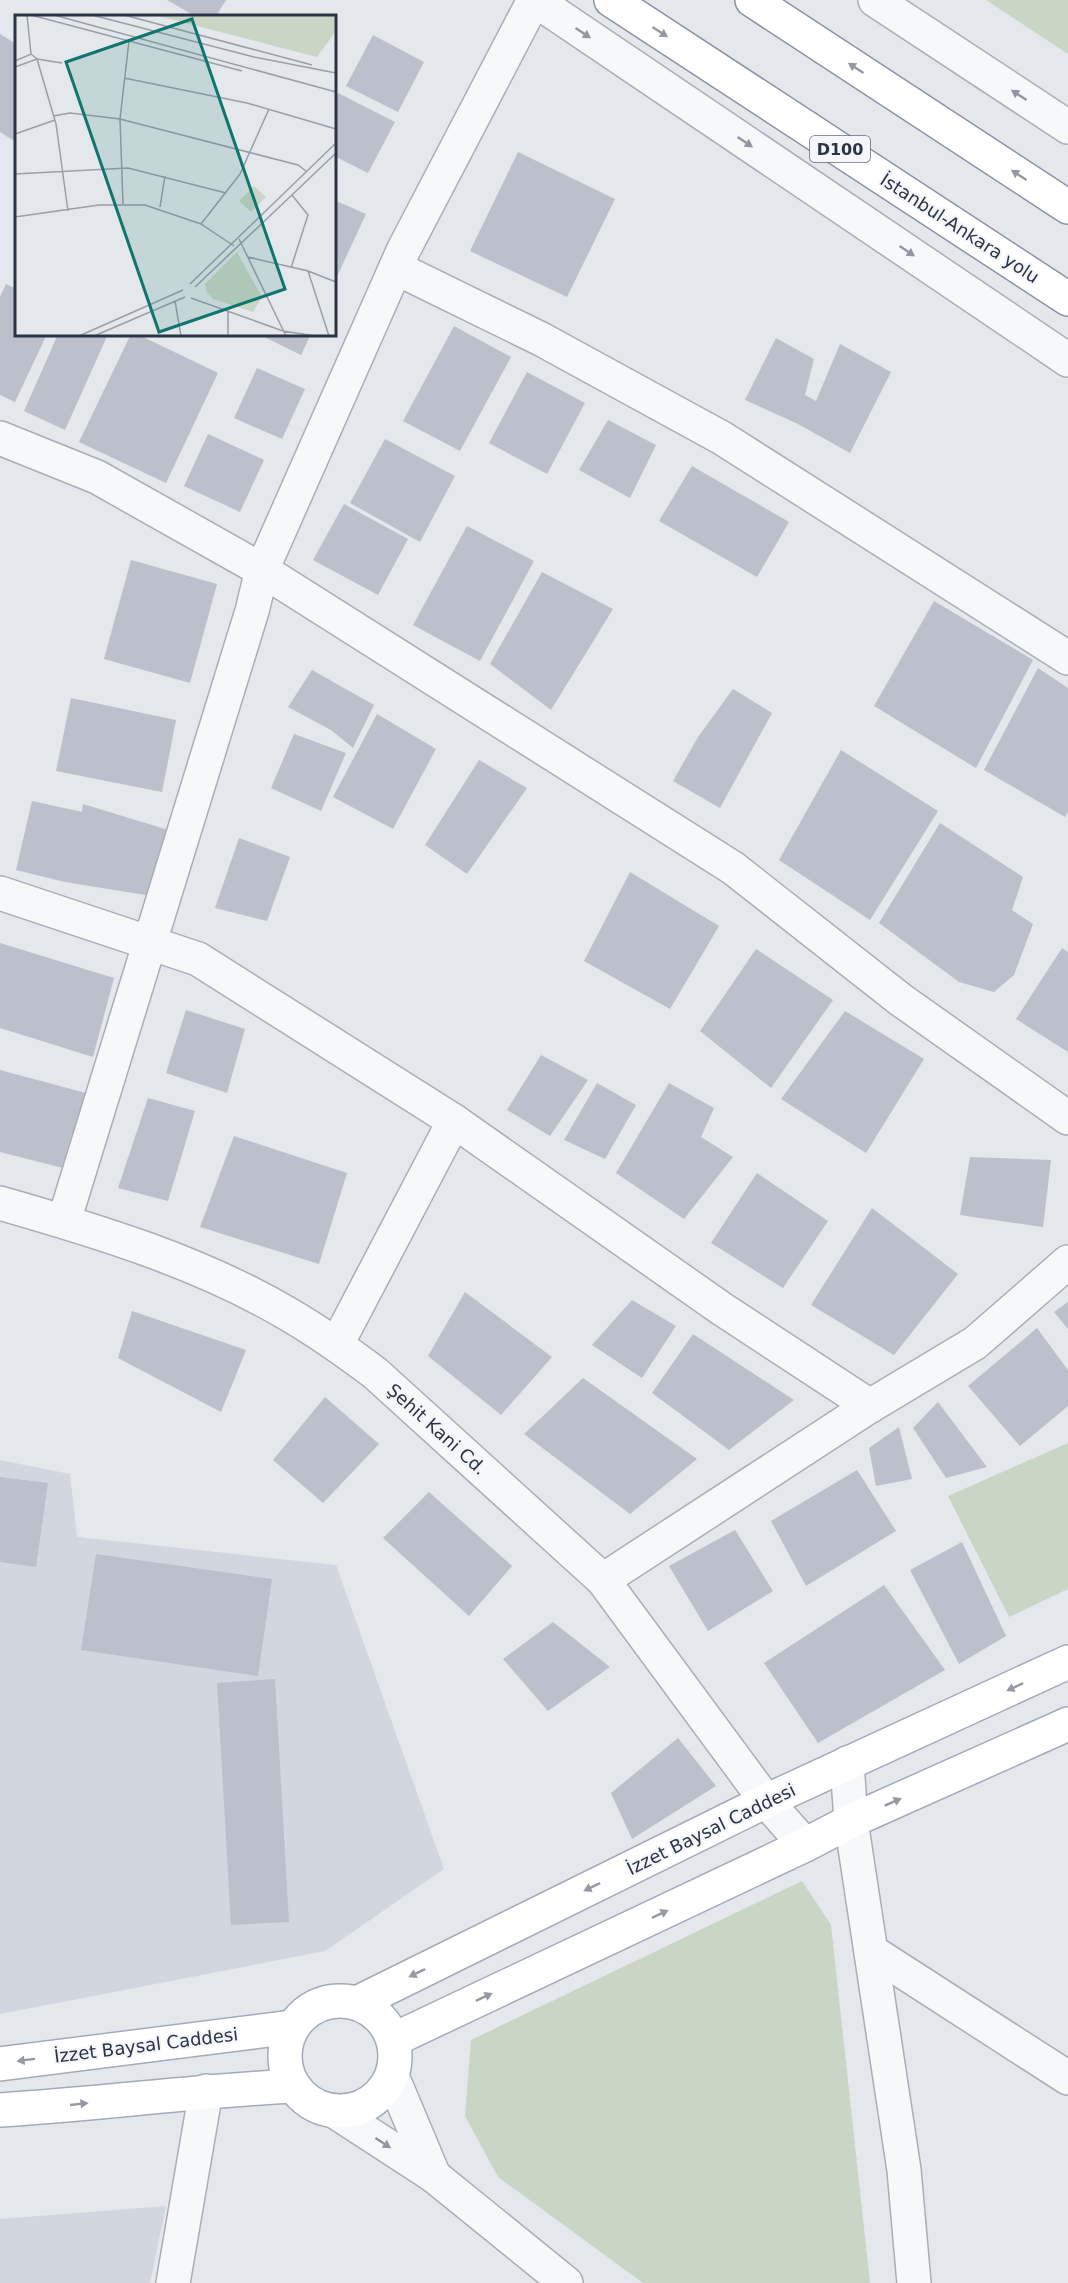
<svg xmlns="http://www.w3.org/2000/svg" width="1068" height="2283" font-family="'DejaVu Sans',sans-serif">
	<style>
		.built { fill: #d2d6de }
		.green { fill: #c9d6c5 }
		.building { fill: #bbc0ca }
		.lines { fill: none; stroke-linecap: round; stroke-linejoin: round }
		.street-casing { stroke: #a9aeb7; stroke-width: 36 }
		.primary-casing { stroke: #a3abb8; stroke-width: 36 }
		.highway-casing { stroke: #8b94a3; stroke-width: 36 }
		.street { stroke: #f7f8fa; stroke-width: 33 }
		.primary { stroke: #fff; stroke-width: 33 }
		.highway { stroke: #fff; stroke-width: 33 }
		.oneway { fill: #959aa2 }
		.oneway2 { fill: #9196a0 }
		.labels { text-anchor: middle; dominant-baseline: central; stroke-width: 4.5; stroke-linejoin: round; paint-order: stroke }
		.shield { fill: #f4f6f9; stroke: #676e7b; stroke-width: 1.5 }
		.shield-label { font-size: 16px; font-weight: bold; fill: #2b3445 }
		.street-label { font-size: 18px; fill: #2b3445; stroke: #f4f6f9 }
		.inset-road { fill: none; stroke: #9a9fa9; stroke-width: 1.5 }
		.view { fill: #0f766e; fill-opacity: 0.15; stroke: #0f766e; stroke-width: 3 }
		.inset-edge { fill: none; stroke: #2b3445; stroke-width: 3 }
	</style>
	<rect width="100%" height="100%" fill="#e4e7ec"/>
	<g class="built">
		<polygon points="0,1460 70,1474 77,1537 336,1565 444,1869 325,1951 0,2014"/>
		<polygon points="166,2206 150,2283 0,2283 0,2219"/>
	</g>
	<g class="green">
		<polygon points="986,0 1068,0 1068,54"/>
		<polygon points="1068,1443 1068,1589 1009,1617 948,1496"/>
		<polygon points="802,1881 831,1925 870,2283 643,2283 498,2177 465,2116 471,2040"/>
	</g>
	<g class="building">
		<polygon points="167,0 226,0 216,16 195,16"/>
		<polygon points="0,34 16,44 16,142 0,132"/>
		<polygon points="373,35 424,62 398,112 346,86"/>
		<polygon points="338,93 395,122 368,173 334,156 334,100"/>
		<polygon points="518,152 615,199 567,297 470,251"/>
		<polygon points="334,200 366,214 334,283"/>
		<polygon points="6,284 16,289 16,334 47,334 15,402 0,395 0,297"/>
		<polygon points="454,326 511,357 460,451 403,421"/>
		<polygon points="58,334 108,334 65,430 24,411"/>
		<polygon points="131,334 137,334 218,373 166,483 79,442"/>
		<polygon points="258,334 311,334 301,355"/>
		<polygon points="776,338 814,359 805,395 816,401 840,344 891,372 850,453 798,424 745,400"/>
		<polygon points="257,368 305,389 282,439 234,418"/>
		<polygon points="527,372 585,403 547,474 489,443"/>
		<polygon points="608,420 656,445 630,498 579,470"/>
		<polygon points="208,434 264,460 240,512 184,486"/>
		<polygon points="385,439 455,476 420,542 350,503"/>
		<polygon points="692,466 789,522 757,577 659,521"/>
		<polygon points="344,504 408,539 378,595 313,560"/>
		<polygon points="467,526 534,561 480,661 413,625"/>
		<polygon points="131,560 217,584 190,683 104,659"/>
		<polygon points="542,572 613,609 551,710 490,664"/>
		<polygon points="934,601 1033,660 976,768 874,706"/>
		<polygon points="1038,668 1068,688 1068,812 1065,817 984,770"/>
		<polygon points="312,670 374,705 353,748 331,730 288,707"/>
		<polygon points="733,689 772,713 720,808 673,781 698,737"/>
		<polygon points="71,698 176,720 162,792 56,771"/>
		<polygon points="377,714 436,749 393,829 333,797"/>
		<polygon points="294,734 346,753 321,811 271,788"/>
		<polygon points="841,750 938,811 870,920 779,860"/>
		<polygon points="479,760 527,788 467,874 425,845"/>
		<polygon points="32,801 82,812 83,804 175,832 158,897 65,882 16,870"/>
		<polygon points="940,823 1023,877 1012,910 1033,924 1014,975 994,992 959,982 879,923"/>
		<polygon points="239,838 290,857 267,921 215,908"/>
		<polygon points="630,872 719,926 670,1009 584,961"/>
		<polygon points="0,943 114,978 93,1057 0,1028"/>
		<polygon points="1062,948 1068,952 1068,1052 1016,1019"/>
		<polygon points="756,949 833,1000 771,1088 700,1031"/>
		<polygon points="186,1010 245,1029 227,1093 166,1073"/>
		<polygon points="845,1011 924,1059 866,1153 781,1099"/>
		<polygon points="541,1055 588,1080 550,1136 507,1110"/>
		<polygon points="0,1070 86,1093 63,1168 0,1152"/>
		<polygon points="597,1083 636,1105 605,1159 564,1140"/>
		<polygon points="669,1083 714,1108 701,1137 733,1157 684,1219 616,1173"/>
		<polygon points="148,1098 195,1111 168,1201 118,1188"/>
		<polygon points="234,1136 347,1173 319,1264 200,1227"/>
		<polygon points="970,1157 1051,1160 1043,1227 960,1215"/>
		<polygon points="757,1173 828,1221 783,1288 711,1243"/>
		<polygon points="872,1208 958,1274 894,1355 811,1305"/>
		<polygon points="465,1292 552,1357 501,1415 428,1356"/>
		<polygon points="632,1300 676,1326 642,1378 592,1345"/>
		<polygon points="1068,1302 1068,1329 1054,1312"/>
		<polygon points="132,1311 246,1350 221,1412 118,1358"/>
		<polygon points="1037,1328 1068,1370 1068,1406 1020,1446 968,1386"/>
		<polygon points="693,1334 794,1400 729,1450 652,1393"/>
		<polygon points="583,1378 697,1459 630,1514 524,1434"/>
		<polygon points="325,1397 379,1444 323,1503 273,1460"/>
		<polygon points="938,1402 987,1467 946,1478 913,1428"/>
		<polygon points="899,1427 912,1479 876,1486 869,1448"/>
		<polygon points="857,1470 896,1531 806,1586 771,1521"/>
		<polygon points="0,1477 48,1483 36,1567 0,1562"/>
		<polygon points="429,1492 512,1566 469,1616 383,1538"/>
		<polygon points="735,1530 773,1591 708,1631 669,1566"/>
		<polygon points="962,1542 1006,1636 959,1664 910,1570"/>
		<polygon points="96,1554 272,1579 258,1676 81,1650"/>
		<polygon points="884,1585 945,1670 818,1743 764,1663"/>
		<polygon points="553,1622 610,1667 548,1711 503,1659"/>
		<polygon points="275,1679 289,1922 231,1925 217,1683"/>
		<polygon points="678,1738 716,1786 632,1839 611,1793"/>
	</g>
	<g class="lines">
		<g class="street-casing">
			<g id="street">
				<polyline points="535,0 1068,360"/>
				<polyline points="875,0 1068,127"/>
				<polyline points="396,268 541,339 722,438 1068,658"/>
				<polyline points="0,438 97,477 262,570 733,868 901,1000 1068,1118"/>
				<polyline points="0,893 198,959 454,1121 722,1309 870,1406"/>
				<path d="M0,1203C98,1231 200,1262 288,1314C319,1332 347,1352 375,1373L603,1580L766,1801L805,1845"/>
				<polyline points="64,1221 252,611 262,570 403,251 534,0"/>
				<polyline points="337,1344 454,1121"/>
				<polyline points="603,1580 870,1406 975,1343 1068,1262"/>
				<polyline points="847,1763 851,1821 904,2170 914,2283"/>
				<polyline points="871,1951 1068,2078"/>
				<polyline points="392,2076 434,2176"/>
				<polyline points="334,2111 434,2176 566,2283"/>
				<polyline points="173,2283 206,2091"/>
			</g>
		</g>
		<g class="primary-casing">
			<g id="primary">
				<circle cx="340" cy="2056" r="55"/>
				<polyline points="357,2003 766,1801 1068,1662"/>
				<polyline points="393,2040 805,1845 851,1821 1068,1724"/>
				<polyline points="0,2064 292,2027"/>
				<path d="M0,2110C98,2104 195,2091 293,2086"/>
			</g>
		</g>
		<g class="highway-casing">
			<g id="highway">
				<polyline points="611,0 1068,299"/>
				<polyline points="752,0 1068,207"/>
			</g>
		</g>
		<use href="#street" class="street"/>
		<use href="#primary" class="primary"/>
		<use href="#highway" class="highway"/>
	</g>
	<defs><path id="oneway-solid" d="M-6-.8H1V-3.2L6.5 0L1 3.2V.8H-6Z" transform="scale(1.5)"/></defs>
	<g class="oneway">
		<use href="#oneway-solid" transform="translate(660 32) rotate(33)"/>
		<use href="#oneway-solid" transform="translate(856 68) rotate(-147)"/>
		<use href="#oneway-solid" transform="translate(1019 175) rotate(-147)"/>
		<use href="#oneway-solid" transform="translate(1015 1687) rotate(155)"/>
		<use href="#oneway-solid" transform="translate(893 1802) rotate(-24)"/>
		<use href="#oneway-solid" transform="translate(592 1887) rotate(154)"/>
		<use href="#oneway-solid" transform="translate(660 1914) rotate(-25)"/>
		<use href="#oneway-solid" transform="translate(417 1973) rotate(154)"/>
		<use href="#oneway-solid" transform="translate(484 1997) rotate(-25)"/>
		<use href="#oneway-solid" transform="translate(26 2060) rotate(173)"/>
		<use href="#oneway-solid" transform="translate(79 2104) rotate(-6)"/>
	</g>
	<g class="oneway2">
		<use href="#oneway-solid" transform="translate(583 33) rotate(34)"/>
		<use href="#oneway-solid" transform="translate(1019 95) rotate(-147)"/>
		<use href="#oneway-solid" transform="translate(745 142) rotate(34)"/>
		<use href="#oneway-solid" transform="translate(907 251) rotate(34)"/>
		<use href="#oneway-solid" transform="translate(383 2143) rotate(33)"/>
	</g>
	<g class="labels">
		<rect class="shield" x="810" y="136" width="60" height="26" rx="4.5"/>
		<g class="shield-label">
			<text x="840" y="149">D100</text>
		</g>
		<g class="street-label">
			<text transform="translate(960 228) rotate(33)">İstanbul-Ankara yolu</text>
			<text transform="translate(437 1429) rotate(42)">Şehit Kani Cd.</text>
			<text transform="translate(711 1829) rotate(-26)">İzzet Baysal Caddesi</text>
			<text transform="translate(146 2045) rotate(-7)">İzzet Baysal Caddesi</text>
		</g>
	</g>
	<g transform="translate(15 15)">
		<rect width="321" height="321" fill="#e4e7ec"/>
		<path d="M140,0H321V16L302,42ZM239,171L251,182L236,197L224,186ZM222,237L247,282L238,297L198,284L192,278L190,269Z" fill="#c9d6c5"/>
		<path class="inset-road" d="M12,0L16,39M16,0L227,56M39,0L321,77M77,0L239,42L321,58M109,0L297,50M0,46L16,39L22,44L41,109L53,196M0,52L22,44L47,48M109,63L232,88L321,114M38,101L55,98L105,104L283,150L291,156M0,119L40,105M0,159L113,153L211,178M108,189L105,104L114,26M145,192L150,161M0,202L84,190H130L186,209L219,231M186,209L225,159L254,94M224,224L271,321M233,242L293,256L314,321M276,253L293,200L277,180M293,256L321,267M175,269L321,128M180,272L321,138M176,283L268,316L301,321M160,286L166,321M213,295V321M64,321L168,275M79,321L170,282"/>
		<path class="view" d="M177,4L270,274L144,317L51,47Z"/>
		<rect width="321" height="321" class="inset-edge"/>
	</g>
</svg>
